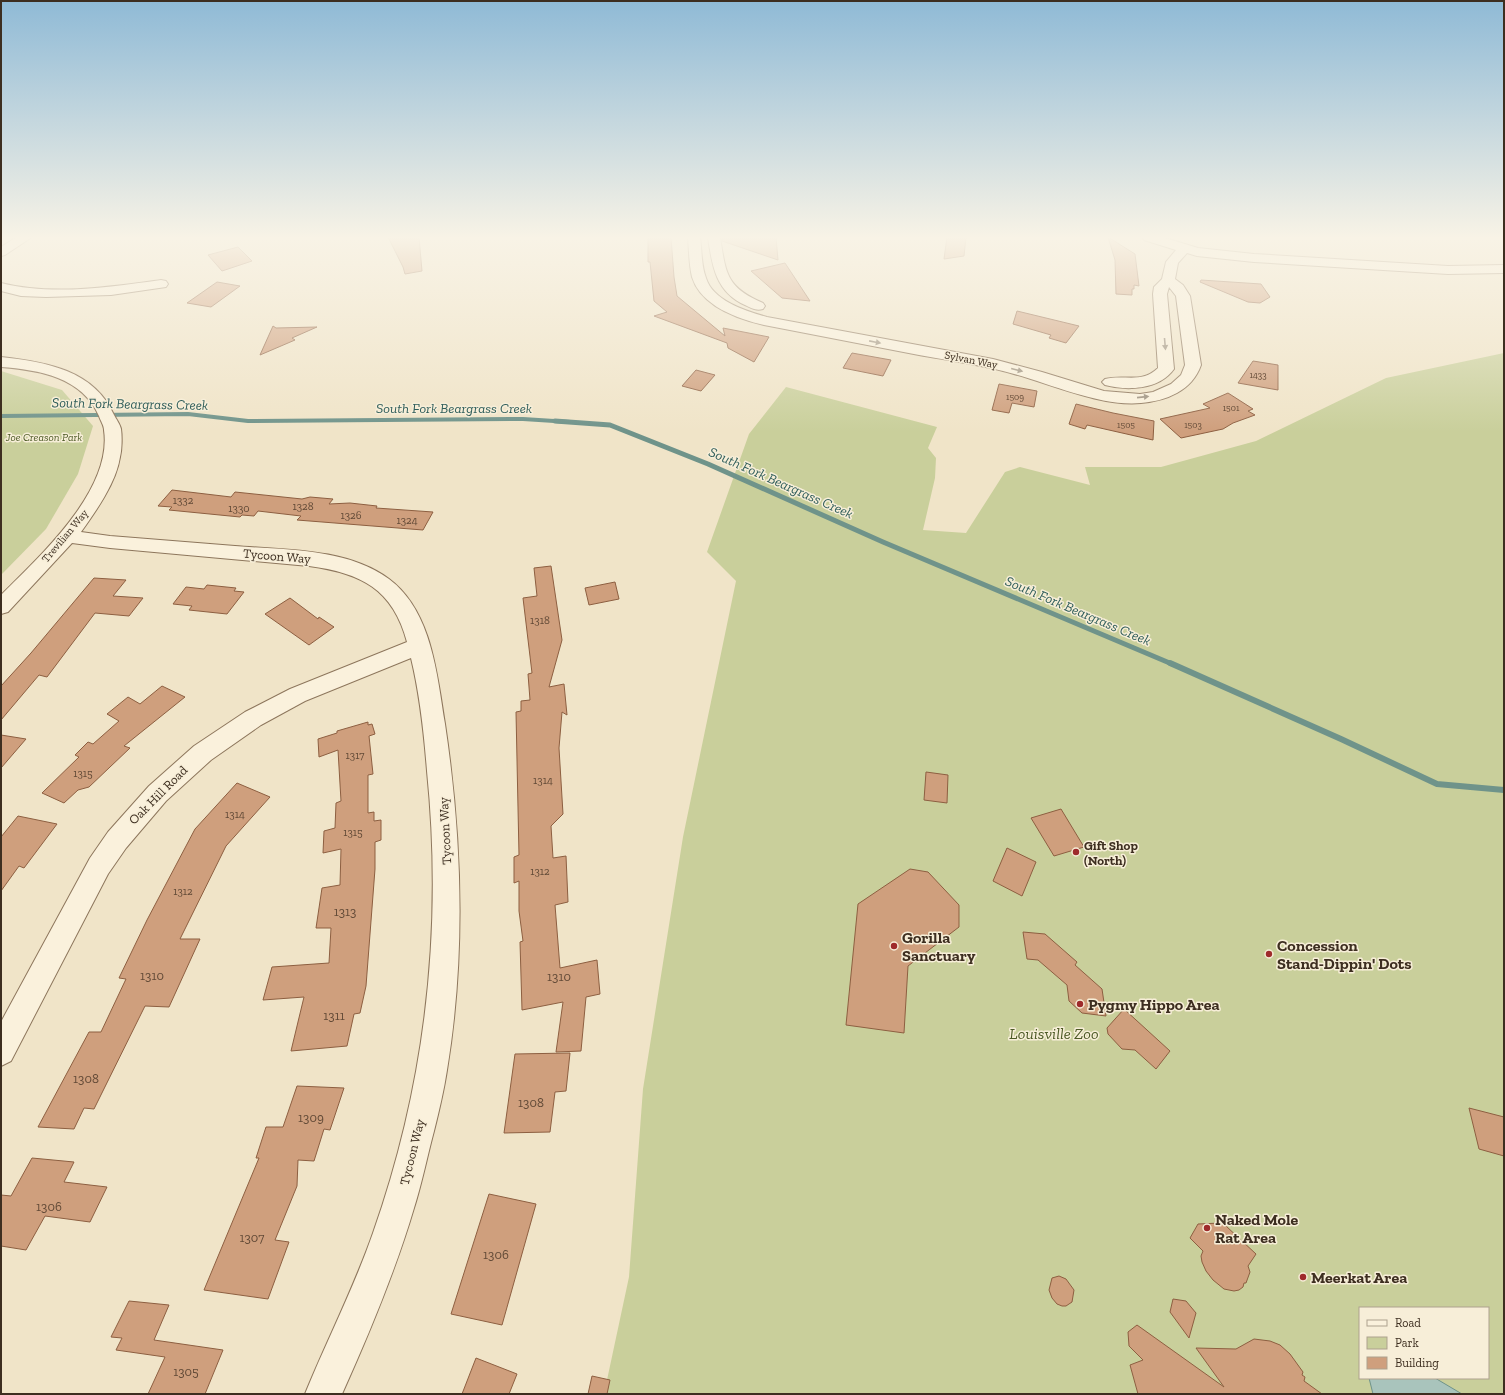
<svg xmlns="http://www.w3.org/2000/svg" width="1505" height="1395" font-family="'Zilla Slab',serif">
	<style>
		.green { fill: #c9cf9b; fill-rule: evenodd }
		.water { fill: #a9c4bc; stroke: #6f938a }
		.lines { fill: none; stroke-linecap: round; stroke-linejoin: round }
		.stream-far2 { stroke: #6f938a; stroke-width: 4 }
		.stream-far1 { stroke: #6f938a; stroke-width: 5 }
		.stream { stroke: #6f938a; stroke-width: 6 }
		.building { fill: #cf9f7d; stroke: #8d5f41 }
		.minor-casing { stroke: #8d765c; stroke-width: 2 }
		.minor { fill: #faf1dc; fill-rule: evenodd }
		.oneway { fill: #9c907e }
		.poi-dot { fill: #9e2a2b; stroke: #f7eed8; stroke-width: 1.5 }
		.labels { text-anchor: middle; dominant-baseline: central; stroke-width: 3; stroke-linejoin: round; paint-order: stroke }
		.far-number-label { font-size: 9px; fill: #624a37 }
		.far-street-label { font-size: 11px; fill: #3d2e20; stroke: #f7eed8 }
		.far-park-label { font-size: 11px; font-style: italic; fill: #4d5a26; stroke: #f7eed8 }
		.number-label { font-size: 11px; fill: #624a37 }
		.street-label { font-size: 13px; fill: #3d2e20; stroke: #f7eed8 }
		.poi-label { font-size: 13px; font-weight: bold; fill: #3d2e20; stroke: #f7eed8; text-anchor: start }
		.near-number-label { font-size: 13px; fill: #624a37 }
		.water-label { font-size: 14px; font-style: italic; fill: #2f5d5a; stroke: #f7eed8 }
		.near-poi-label { font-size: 16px; font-weight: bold; fill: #3d2e20; stroke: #f7eed8; text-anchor: start }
		.near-park-label { font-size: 16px; font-style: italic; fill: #4d5a26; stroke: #f7eed8 }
	</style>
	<rect width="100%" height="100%" fill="#f0e4c8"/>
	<g class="green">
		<path d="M1504,353V1394H604L629,1277L643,1089L683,837L736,581L707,552L749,434L786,387L937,427L928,448L936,458L935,478L923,530L966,533L1005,472L1020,467L1090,485L1085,467H1161L1256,441L1386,378ZM1360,1308H1488V1378H1360Z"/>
		<polygon points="1,371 62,390 93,426 78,474 46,529 1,575"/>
	</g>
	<polygon class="water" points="1369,1378 1435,1378 1462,1394 1373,1394"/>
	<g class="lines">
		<polyline class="stream-far2" points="1,416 188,414 248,421 523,419 570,422"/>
		<polyline class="stream-far1" points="555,421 610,425 708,464 883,542 1172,664"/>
		<polyline class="stream" points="1170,663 1341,739 1437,784 1504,790"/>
	</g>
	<g class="building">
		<polygon points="388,237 419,237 422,271 405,274 403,267"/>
		<polygon points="648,237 671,237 674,277 677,296 725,336 723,328 769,337 754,362 728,348 727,343 654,316 667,312 654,301 650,262 648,262"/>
		<polygon points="722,237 776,237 778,260 722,241"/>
		<polygon points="947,237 966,237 964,256 944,259"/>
		<polygon points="1108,237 1135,254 1139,286 1134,285 1134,289 1132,289 1132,295 1116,294 1115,260"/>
		<polygon points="238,247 252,261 222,271 208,255"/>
		<polygon points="785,263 810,301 782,298 751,271"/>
		<polygon points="1201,280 1261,284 1270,297 1260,303 1248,302 1200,282"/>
		<polygon points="217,282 240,286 211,307 187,303"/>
		<polygon points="1017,311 1079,326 1066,343 1049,338 1051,335 1013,324"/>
		<polygon points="273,326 276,328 317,327 292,338 295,340 260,355"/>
		<polygon points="852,353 891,360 883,376 843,368"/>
		<polygon points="1253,361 1278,365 1278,390 1238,383"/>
		<polygon points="696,370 715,375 701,391 682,386"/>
		<polygon points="999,384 1037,391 1034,407 1012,403 1009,413 992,410"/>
		<polygon points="1228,393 1253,409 1248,411 1255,415 1233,423 1223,429 1181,438 1160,419 1210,408 1203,404"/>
		<polygon points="1076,404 1113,413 1154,421 1153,440 1087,425 1085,429 1069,424"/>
		<polygon points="172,490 231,497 235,492 302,499 310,497 333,499 329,504 350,503 377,506 376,508 433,512 423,530 297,520 301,516 258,511 254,516 242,515 240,517 169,510 172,507 158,506"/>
		<polygon points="551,566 562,640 549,687 564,684 567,715 562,712 559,748 563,814 551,826 553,858 566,856 568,902 555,905 560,968 597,960 600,994 586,997 581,1051 556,1052 563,1002 522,1010 520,942 523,941 519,911 519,881 514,883 514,857 519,855 516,712 521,711 521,701 530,700 528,674 532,673 523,598 537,596 534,568"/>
		<polygon points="94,578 126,580 113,596 143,598 129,616 95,613 47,677 39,675 1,720 1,686 31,653"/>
		<polygon points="615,582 619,599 589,605 585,588"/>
		<polygon points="207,585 236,588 234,591 244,592 227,614 189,610 192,606 173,604 186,587 204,589"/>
		<polygon points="290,598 318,619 319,617 334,627 309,645 265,614"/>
		<polygon points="162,686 185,697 124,746 130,748 89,787 78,790 64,803 42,793 79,757 75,755 88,742 93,744 119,721 107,714 128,697 140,704"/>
		<polygon points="368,722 368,725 372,724 375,734 369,736 373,774 368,775 368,813 374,812 374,821 381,820 381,840 375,842 375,869 366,986 360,1013 354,1014 347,1046 291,1051 304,997 263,1000 272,967 329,963 331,928 316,928 322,888 340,885 341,849 323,853 324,831 335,828 336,803 341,801 338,750 319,757 318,739 337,733 337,731"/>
		<polygon points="1,735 26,739 1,768"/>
		<polygon points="926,772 948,775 947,803 924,800"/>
		<polygon points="237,783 270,797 226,846 180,939 200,939 169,1007 145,1006 94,1109 84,1108 74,1129 38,1127 89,1032 101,1032 126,979 119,978 147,920 195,829"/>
		<polygon points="1061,809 1084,847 1054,856 1031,818"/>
		<polygon points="18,816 57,824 24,868 19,866 1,891 1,837"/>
		<polygon points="1007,848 1036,862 1022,896 993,881"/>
		<polygon points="910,869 928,872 959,905 959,927 908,966 904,1033 846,1025 858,904"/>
		<polygon points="1023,932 1045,934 1077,962 1075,965 1102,989 1106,1016 1082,1013 1069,1001 1067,985 1038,960 1027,959"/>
		<polygon points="1124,1009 1170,1051 1156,1069 1135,1050 1122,1049 1108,1034 1107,1028"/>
		<polygon points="570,1053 566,1091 555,1092 550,1132 504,1133 515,1054"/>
		<polygon points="297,1086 344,1088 330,1130 324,1129 314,1161 298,1160 297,1186 275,1240 289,1242 268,1299 204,1290 259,1158 256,1158 266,1127 283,1127"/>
		<polygon points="1469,1108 1504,1117 1504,1156 1479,1149"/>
		<polygon points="32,1158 74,1162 64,1182 107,1187 90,1222 45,1216 26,1250 1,1246 1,1195 11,1196"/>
		<polygon points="489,1194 536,1204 502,1325 451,1314"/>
		<polygon points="1221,1223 1226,1226 1256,1254 1248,1266 1250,1272 1246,1283 1244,1283 1243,1287 1239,1290 1234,1291 1224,1289 1213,1280 1206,1271 1202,1262 1201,1256 1203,1251 1190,1238 1198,1224"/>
		<polygon points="1059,1276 1066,1279 1074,1290 1072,1302 1066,1306 1062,1306 1057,1304 1052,1298 1049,1290 1052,1278"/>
		<polygon points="1173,1299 1186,1301 1196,1313 1189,1338 1170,1312"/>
		<polygon points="129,1301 169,1305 154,1340 223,1350 205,1394 148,1394 165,1357 116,1350 122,1338 111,1337"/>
		<polygon points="1137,1325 1224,1387 1196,1348 1236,1349 1254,1339 1270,1341 1280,1345 1290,1354 1303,1372 1302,1375 1305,1377 1304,1381 1322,1394 1138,1394 1130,1365 1143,1360 1129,1346 1128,1332"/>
		<polygon points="476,1358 517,1374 509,1394 462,1394"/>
		<polygon points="592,1376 610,1380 607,1394 588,1394"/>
	</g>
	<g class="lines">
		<g class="minor-casing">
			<g id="minor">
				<polygon points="17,237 32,237 5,255 1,256 1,247"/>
				<path d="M688,237H700C702,251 701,265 706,278C713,301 746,311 767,317L993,359L1042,372L1104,391L1140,394L1153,392L1171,384L1181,375L1185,365L1176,296L1169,287L1167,294L1174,369C1159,390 1127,391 1105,385L1102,382L1105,379C1124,374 1142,384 1158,368L1153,294L1154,287L1162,279L1166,262L1176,250L1144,240L1142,237H1162L1198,248L1254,254L1448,266L1504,265V273L1448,274L1254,262L1197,256L1187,253L1178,263L1175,279L1183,285L1190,296L1201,365C1192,391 1166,401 1141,403C1098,407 1045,381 1003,371C975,364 947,360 919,355C867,345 816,335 764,325C738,319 701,306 692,277C689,264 689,250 688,237Z"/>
				<path d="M708,237H720C726,274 726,287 763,303L765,306L763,309C756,311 751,308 745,305C716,292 712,266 708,237Z"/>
				<path d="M161,280L166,281L168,284L166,287L111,295L46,297L21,296L1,291V283C52,296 110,287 161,280Z"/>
				<path d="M1,357C46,362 94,370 114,415C116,419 120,424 121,429C122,436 122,449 120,457C116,483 96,511 81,532L110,536C152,539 193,543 235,546C285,550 347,548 389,579C432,611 437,675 445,724C462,838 466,955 447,1070C444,1090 439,1111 434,1131C427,1157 422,1183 414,1208C395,1272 369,1334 342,1394H305C327,1340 354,1288 373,1233C426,1083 443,929 427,771C424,733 420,695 411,658L305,701L261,725L211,760L166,801L126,848L108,874L11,1061L1,1066V1022L90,858L108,832L149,786L194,746L245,712L290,689L407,642C393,589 361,573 309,566L110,548L72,543L8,612L1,614V595C40,556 113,490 104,430C104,425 100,420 99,416C82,377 39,370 1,367Z"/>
			</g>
		</g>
		<use href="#minor" class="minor"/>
	</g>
	<defs><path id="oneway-solid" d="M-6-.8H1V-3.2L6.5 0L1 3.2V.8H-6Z"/></defs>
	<g class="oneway">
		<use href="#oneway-solid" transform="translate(875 342) rotate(11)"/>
		<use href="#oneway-solid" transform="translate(1165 344) rotate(85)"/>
		<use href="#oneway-solid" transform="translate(1017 370) rotate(14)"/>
		<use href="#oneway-solid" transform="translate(1143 397) rotate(-6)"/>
	</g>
	<linearGradient id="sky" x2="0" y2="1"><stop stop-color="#8fbad6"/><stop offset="0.55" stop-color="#f8f3e6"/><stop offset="1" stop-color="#f8f3e6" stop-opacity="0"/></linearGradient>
	<rect width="1505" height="432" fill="url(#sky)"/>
	<g class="poi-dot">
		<circle cx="1076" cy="852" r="4"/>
		<circle cx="894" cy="946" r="4"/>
		<circle cx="1269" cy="954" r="4"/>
		<circle cx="1080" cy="1004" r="4"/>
		<circle cx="1207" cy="1228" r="4"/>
		<circle cx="1303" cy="1277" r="4"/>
	</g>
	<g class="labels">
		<g class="far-number-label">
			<text x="1258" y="375">1433</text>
			<text x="1015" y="397">1509</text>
			<text x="1231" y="408">1501</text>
			<text x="1126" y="425">1505</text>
			<text x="1193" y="425">1503</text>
		</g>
		<g class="far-street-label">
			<text transform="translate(971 360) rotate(11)">Sylvan Way</text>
			<text transform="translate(65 536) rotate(-50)">Trevilian Way</text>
		</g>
		<g class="far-park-label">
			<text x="44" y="437">Joe Creason Park</text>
		</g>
		<g class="number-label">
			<text x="183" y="500">1332</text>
			<text x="303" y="506">1328</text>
			<text x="239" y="508">1330</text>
			<text x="351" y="515">1326</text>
			<text x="407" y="520">1324</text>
			<text x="540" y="620">1318</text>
			<text x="355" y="755">1317</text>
			<text x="83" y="773">1315</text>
			<text x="543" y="780">1314</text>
			<text x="235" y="814">1314</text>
			<text x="353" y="832">1315</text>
			<text x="540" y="871">1312</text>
			<text x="183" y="891">1312</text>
		</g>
		<g class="street-label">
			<text transform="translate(277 556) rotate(5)">Tycoon Way</text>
			<text transform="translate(158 795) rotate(-45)">Oak Hill Road</text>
			<text transform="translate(445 831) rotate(-93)">Tycoon Way</text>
			<text transform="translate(412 1152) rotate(-76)">Tycoon Way</text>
		</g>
		<g class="poi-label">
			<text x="1084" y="845">Gift Shop<tspan x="1084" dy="15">(North)</tspan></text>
		</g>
		<g class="near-number-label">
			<text x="345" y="911">1313</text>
			<text x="152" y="975">1310</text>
			<text x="559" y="976">1310</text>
			<text x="334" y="1015">1311</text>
			<text x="86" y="1078">1308</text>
			<text x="531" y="1102">1308</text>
			<text x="311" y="1117">1309</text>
			<text x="49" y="1206">1306</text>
			<text x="252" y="1237">1307</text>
			<text x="496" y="1254">1306</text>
			<text x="186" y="1371">1305</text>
		</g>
		<g class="water-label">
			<text transform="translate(130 404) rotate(1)">South Fork Beargrass Creek</text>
			<text x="454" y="408">South Fork Beargrass Creek</text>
			<text transform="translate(781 483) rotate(24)">South Fork Beargrass Creek</text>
			<text transform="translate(1078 611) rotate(23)">South Fork Beargrass Creek</text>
		</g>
		<g class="near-poi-label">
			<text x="902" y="937">Gorilla<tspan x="902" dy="18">Sanctuary</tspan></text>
			<text x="1277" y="945">Concession<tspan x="1277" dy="18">Stand-Dippin' Dots</tspan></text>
			<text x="1088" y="1004">Pygmy Hippo Area</text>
			<text x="1215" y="1219">Naked Mole<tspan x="1215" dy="18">Rat Area</tspan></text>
			<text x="1311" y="1277">Meerkat Area</text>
		</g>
		<g class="near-park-label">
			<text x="1054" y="1033">Louisville Zoo</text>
		</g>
	</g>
	<rect width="1505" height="1395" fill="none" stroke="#3d2e20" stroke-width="4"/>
	<rect x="1359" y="1307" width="130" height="72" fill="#f7eed8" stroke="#ada18e"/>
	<rect x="1367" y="1320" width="20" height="6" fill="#faf1dc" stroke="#ada18e"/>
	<text x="1395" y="1327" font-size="12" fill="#3d2e20">Road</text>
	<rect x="1367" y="1337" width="20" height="12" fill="#c9cf9b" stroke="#ada18e"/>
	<text x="1395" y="1347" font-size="12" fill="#3d2e20">Park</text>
	<rect x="1367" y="1357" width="20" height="12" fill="#cf9f7d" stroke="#ada18e"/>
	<text x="1395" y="1367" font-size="12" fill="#3d2e20">Building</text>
</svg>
